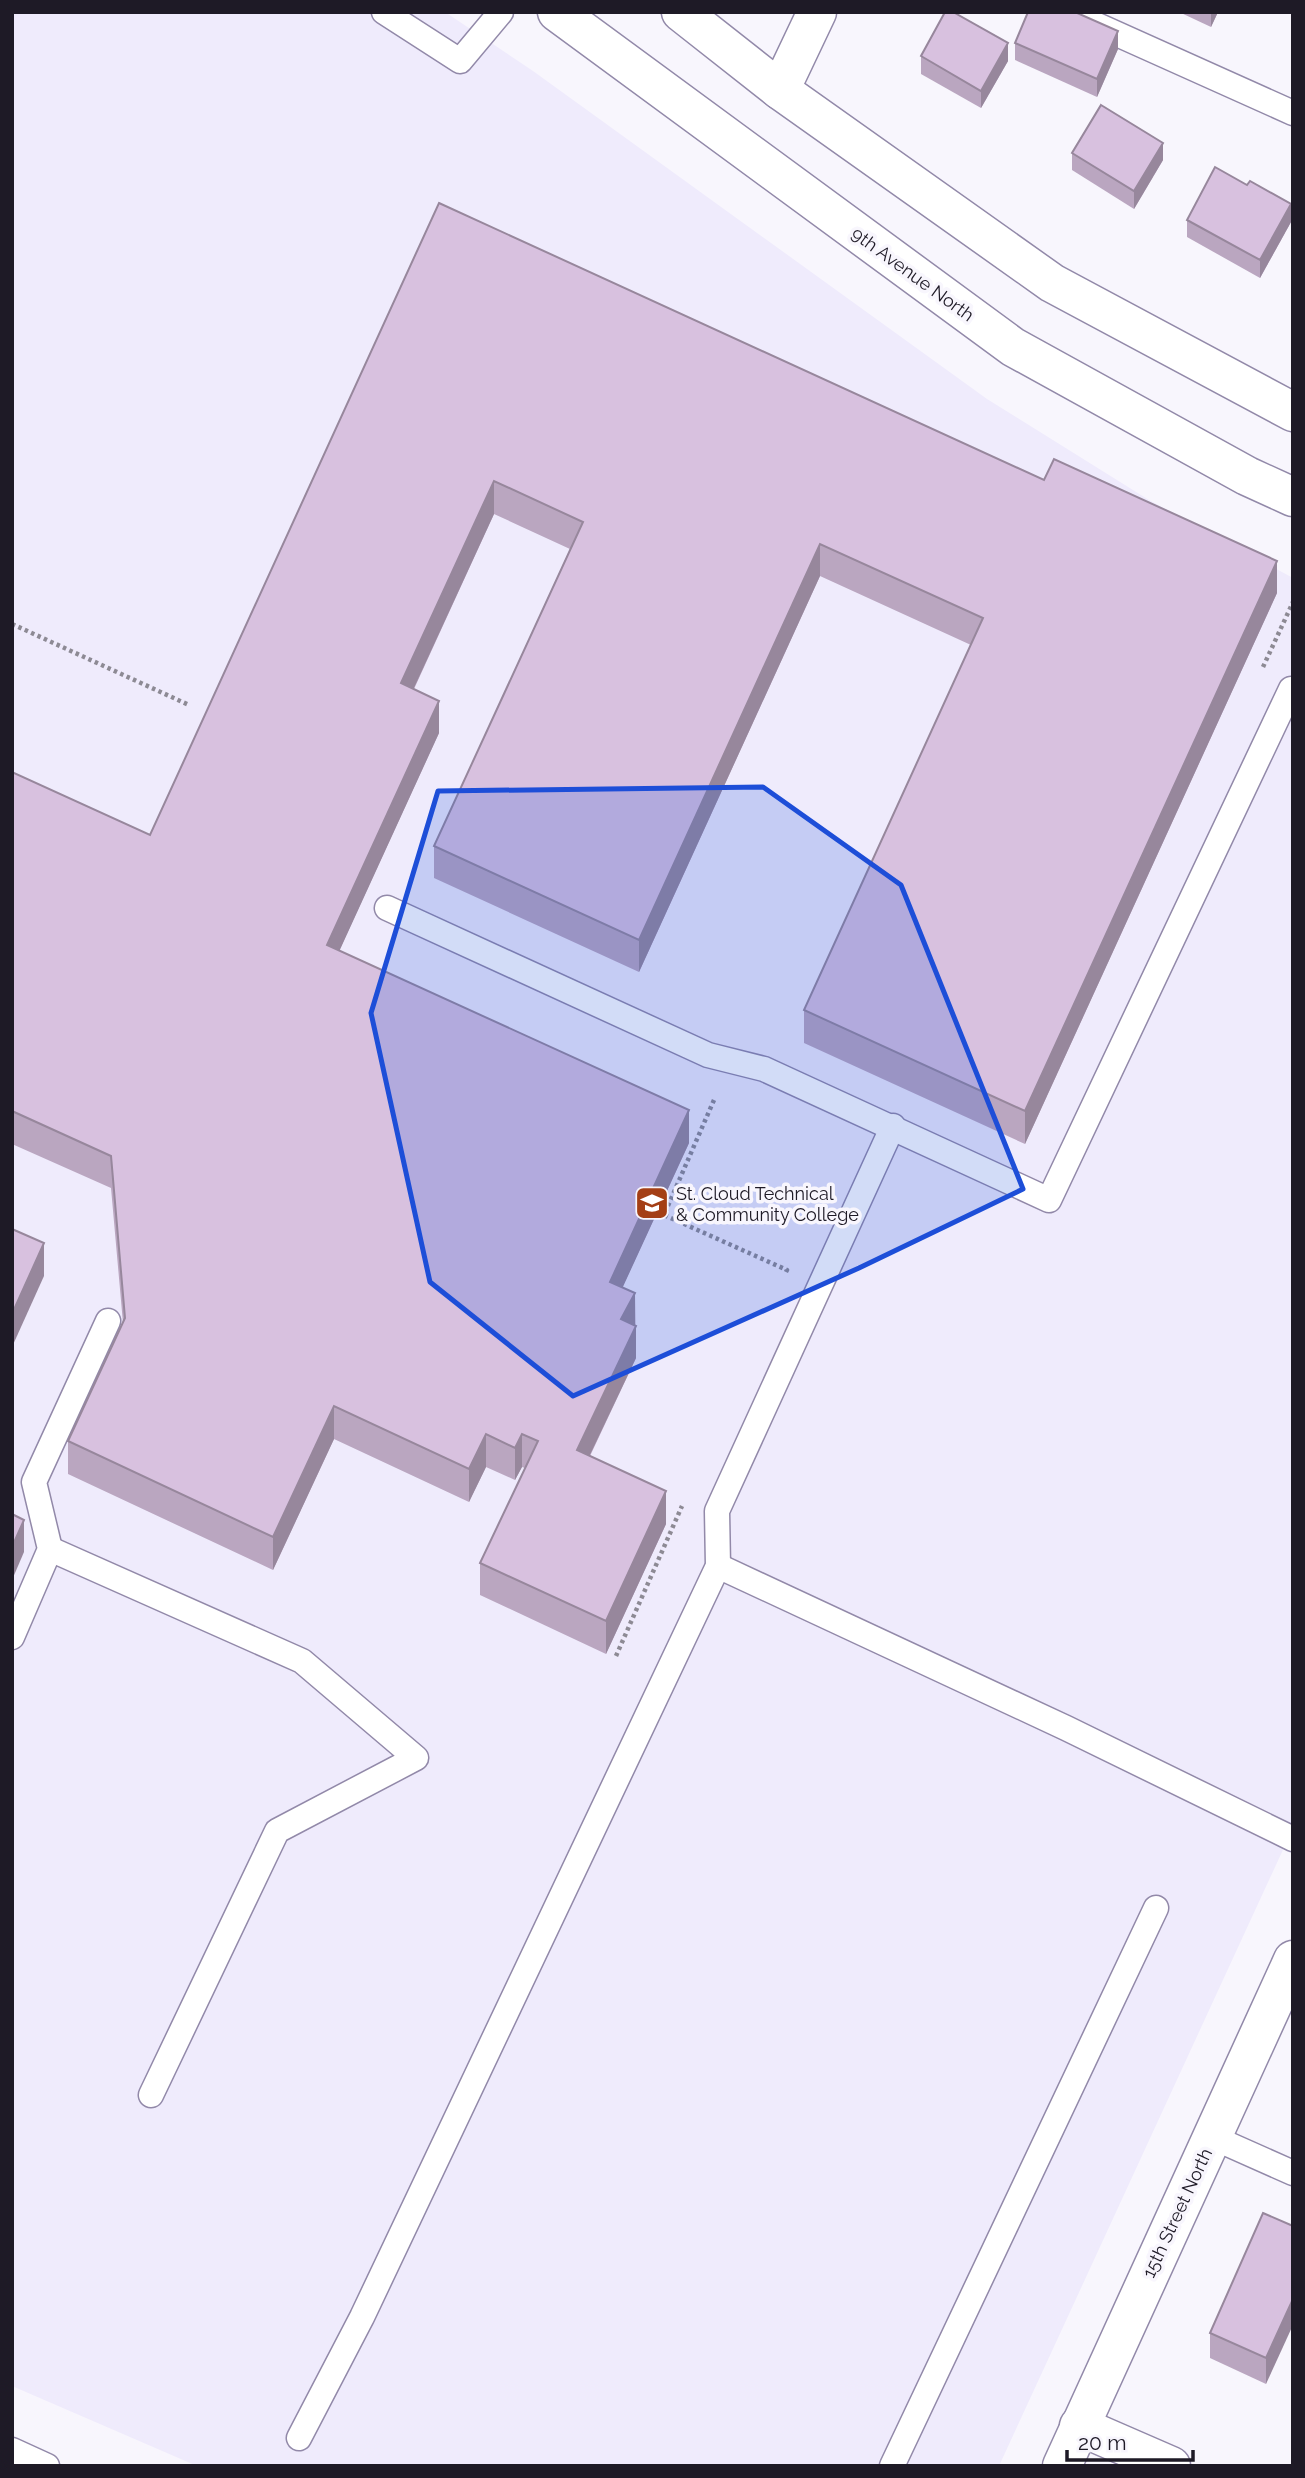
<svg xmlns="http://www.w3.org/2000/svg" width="1305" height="2478" font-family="Raleway,sans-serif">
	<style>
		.built { fill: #efebfc }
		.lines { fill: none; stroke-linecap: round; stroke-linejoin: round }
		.lane-casing { stroke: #9289a9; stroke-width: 27 }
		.street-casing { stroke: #9289a9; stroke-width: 41 }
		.secondary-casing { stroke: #9289a9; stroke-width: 41 }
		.path { stroke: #8d8a94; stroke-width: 4.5; stroke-dasharray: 3.5 3.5; stroke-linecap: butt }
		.lane { stroke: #fff; stroke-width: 24 }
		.street { stroke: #fff; stroke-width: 38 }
		.secondary { stroke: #fff; stroke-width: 38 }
		.wall { fill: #baa6c0 }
		.shaded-wall { fill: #97879c }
		.building { fill: #d8c1df; stroke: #97879c; stroke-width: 2 }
		.marked { fill: #1d4ed8; fill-opacity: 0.2; stroke: #1d4ed8; stroke-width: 5; stroke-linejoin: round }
		.labels { text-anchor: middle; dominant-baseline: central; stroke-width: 7; stroke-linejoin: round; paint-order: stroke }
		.street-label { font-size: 18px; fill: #1e1a26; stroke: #f8f6fd }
		.poi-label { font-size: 18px; fill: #1e1a26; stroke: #f8f6fd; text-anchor: start }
	</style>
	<rect width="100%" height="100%" fill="#f8f6fd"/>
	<polygon class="built" points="12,12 445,12 533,71 987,399 1149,500 1293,578 1293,1828 999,2466 197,2466 12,2386"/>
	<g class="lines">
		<g class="lane-casing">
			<g id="lane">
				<polyline points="384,12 460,61 501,12"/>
				<polyline points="1068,12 1293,113"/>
				<polyline points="387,908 708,1055 764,1069 1049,1200 1291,689"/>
				<polyline points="50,1549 302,1661 416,1758 277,1831 151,2095"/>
				<polyline points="718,1566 1066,1728 1293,1839"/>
				<polyline points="12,1637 50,1549 34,1482 108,1321"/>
				<polyline points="1212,2137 1293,2173"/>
				<polyline points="299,2438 362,2317 718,1566 717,1511 893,1126"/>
				<polyline points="12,2450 47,2466"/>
				<polyline points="892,2466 1156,1908"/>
			</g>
		</g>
		<g class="street-casing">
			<g id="street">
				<polyline points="780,90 817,12"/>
				<polyline points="1079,2426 1171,2466"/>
			</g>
		</g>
		<g class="secondary-casing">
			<g id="secondary">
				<polyline points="557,12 1013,347 1247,476 1293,497"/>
				<polyline points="681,12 780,90 1052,283 1293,412"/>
				<polyline points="1062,2466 1293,1960"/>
			</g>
		</g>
		<g class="path">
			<polyline points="12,624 189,705"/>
			<polyline points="1263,667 1293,602"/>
			<polyline points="714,1100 664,1215 787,1270 785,1274"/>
			<polyline points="616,1656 682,1506"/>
		</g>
		<use href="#lane" class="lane"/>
		<use href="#street" class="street"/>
		<use href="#secondary" class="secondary"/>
	</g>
	<g class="wall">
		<polygon points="1179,12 1218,12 1211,27"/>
		<polygon points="1015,43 1118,49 1097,97 1015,60"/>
		<polygon points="921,56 1008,61 981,108 921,74"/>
		<polygon points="1072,153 1163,160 1134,209 1072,170"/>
		<polygon points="439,203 1277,593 1025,1144 804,1043 804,1010 971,645 820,576 639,972 434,878 434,846 570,549 494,514 414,689 439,733 339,951 689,1143 622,1288 635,1293 636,1358 590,1456 666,1524 606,1654 480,1595 480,1563 525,1468 522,1467 515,1480 486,1467 469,1502 334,1439 273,1570 68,1474 68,1441 123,1323 111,1188 12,1144 12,772 150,835"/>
		<polygon points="1187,220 1291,222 1260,278 1187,237"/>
		<polygon points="1293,2226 1266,2384 1210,2358 1210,2333"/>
	</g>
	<g class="shaded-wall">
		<polygon points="1211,12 1218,12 1211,27"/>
		<polygon points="1118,31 1118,49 1097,97 1097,79"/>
		<polygon points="1008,43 1008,61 981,108 981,91"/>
		<polygon points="1163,143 1163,160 1134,209 1134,191"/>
		<polygon points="1291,204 1291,222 1260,278 1260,260"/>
		<polygon points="494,481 494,514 401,716 401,683"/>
		<polygon points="820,544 820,576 639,972 639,940"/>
		<polygon points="1277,561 1277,593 1025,1144 1025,1111"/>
		<polygon points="439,701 439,733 327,978 327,945"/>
		<polygon points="689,1110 689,1143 610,1315 610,1282"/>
		<polygon points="44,1243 44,1276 12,1347 12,1314"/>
		<polygon points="635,1293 635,1326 621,1319"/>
		<polygon points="636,1326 636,1358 577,1482 577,1450"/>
		<polygon points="334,1406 334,1439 273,1570 273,1537"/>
		<polygon points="486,1434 486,1467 469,1502 469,1469"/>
		<polygon points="522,1434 522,1467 515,1480 515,1448"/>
		<polygon points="666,1491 666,1524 606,1654 606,1621"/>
		<polygon points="24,1520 24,1552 12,1580 12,1547"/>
		<polygon points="1293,2299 1293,2325 1266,2384 1266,2358"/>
	</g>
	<g class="building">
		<polygon points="945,12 953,12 1008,43 981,91 921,56"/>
		<polygon points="1028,12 1075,12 1118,31 1097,79 1015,43"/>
		<polygon points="1101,105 1163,143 1134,191 1072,153"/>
		<polygon points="1215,167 1247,185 1250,181 1291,204 1260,260 1187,220"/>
		<polygon points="439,203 1044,480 1054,459 1277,561 1025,1111 804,1010 983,618 820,544 639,940 434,846 583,522 494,481 401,683 439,701 327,945 689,1110 610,1282 635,1293 621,1319 636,1326 577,1450 666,1491 606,1621 480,1563 538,1441 522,1434 515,1448 486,1434 469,1469 334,1406 273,1537 68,1441 125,1318 111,1156 12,1111 12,772 150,835"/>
		<polygon points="12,1229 44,1243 12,1314"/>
		<polygon points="12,1514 24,1520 12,1547"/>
		<polygon points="1263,2213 1293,2226 1293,2299 1266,2358 1210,2333"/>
	</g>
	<path class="marked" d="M763,787L901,885L1023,1189L859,1268L573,1396L430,1282L371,1013L438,791Z"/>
	<defs>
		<g id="university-square" transform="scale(1.75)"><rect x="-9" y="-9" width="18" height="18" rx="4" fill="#a43f15" stroke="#f8f6fd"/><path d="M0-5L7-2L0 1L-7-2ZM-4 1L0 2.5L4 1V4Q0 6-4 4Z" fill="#fff"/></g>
	</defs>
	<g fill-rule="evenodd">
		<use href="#university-square" x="652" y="1203"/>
	</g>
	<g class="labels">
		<g class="street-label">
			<text transform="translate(913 274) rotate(36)">9th Avenue North</text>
			<text transform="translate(1177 2213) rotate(-65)">15th Street North</text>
		</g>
		<g class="poi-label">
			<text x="676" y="1193">St. Cloud Technical<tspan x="676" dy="21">&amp; Community College</tspan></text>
		</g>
	</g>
	<rect width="1305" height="2478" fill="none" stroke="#1e1a26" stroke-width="28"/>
	<path d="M1067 2450v10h126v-10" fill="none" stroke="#1e1a26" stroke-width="3.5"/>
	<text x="1078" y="2450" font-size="21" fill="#1e1a26" stroke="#f8f6fd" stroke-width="5" paint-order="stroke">20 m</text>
</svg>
